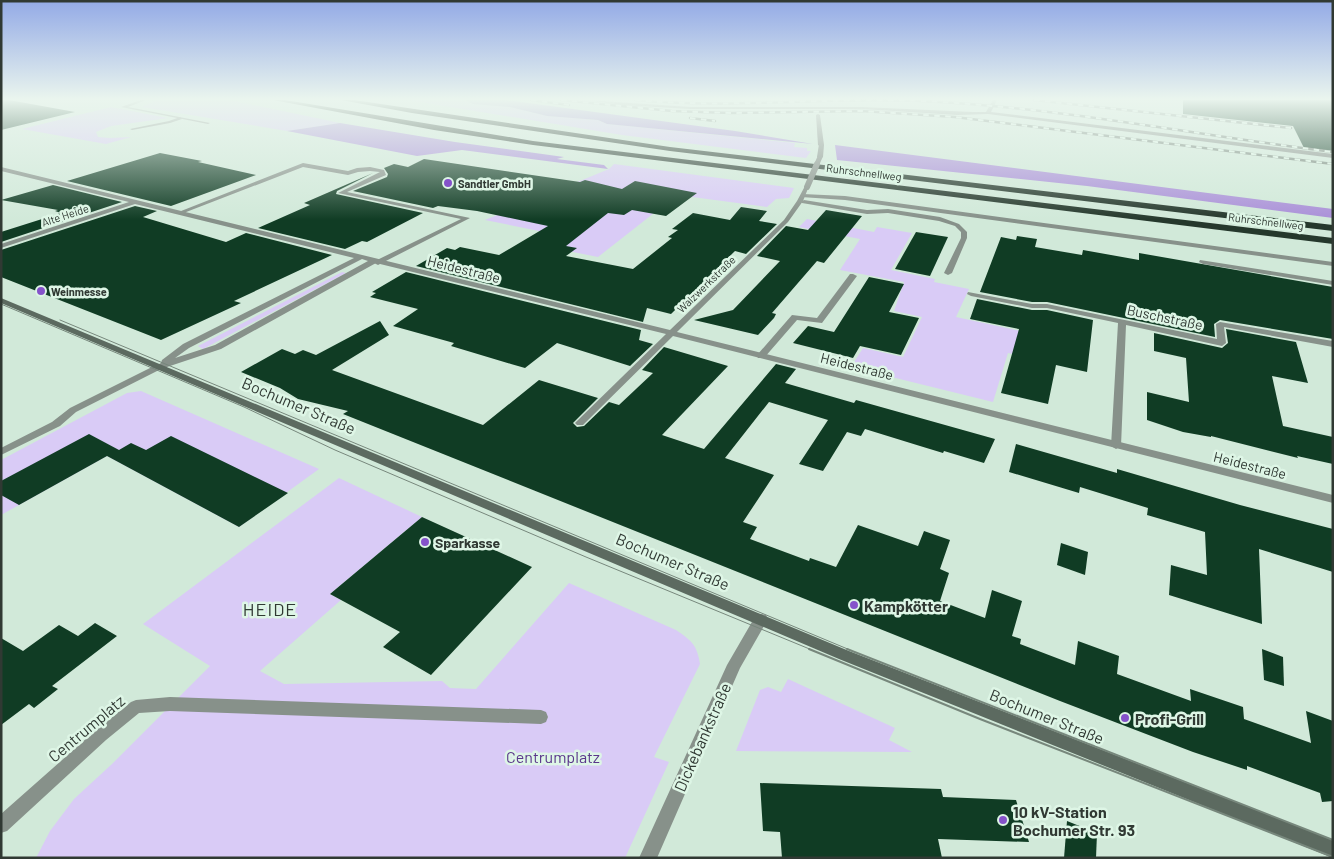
<svg xmlns="http://www.w3.org/2000/svg" width="1334" height="859" font-family="Barlow,sans-serif">
	<style>
		.green { fill: #d9cbf6 }
		.forest { fill: #aa90d8 }
		.building { fill: #103c24 }
		.lines { fill: none; stroke-linecap: round; stroke-linejoin: round }
		.service { fill: #87918a; fill-rule: evenodd }
		.minor { fill: #87918a; fill-rule: evenodd }
		.secondary { fill: #5c6a60; fill-rule: evenodd }
		.motorway { fill: #25382c; fill-rule: evenodd }
		.tram-far1 { stroke: #77877c; stroke-width: 1 }
		.tram { stroke: #77877c; stroke-width: 2 }
		.rail-casing { stroke: #77877c; stroke-width: 2.5 }
		.rail { stroke: #def6e6; stroke-width: 2; stroke-dasharray: 5.5; stroke-linecap: butt }
		.minor-bridge-far1 { stroke: #87918a; stroke-width: 5 }
		.minor-bridge { stroke: #87918a; stroke-width: 6 }
		.poi-dot { fill: #8552ca; stroke: #def6e6; stroke-width: 2 }
		.labels { text-anchor: middle; dominant-baseline: central; stroke-width: 5; stroke-linejoin: round; paint-order: stroke }
		.far-street-label { font-size: 11px; fill: #303933; stroke: #def6e6 }
		.far-poi-label { font-size: 11px; font-weight: bold; fill: #303933; stroke: #def6e6; text-anchor: start }
		.street-label { font-size: 14px; fill: #303933; stroke: #def6e6 }
		.poi-label { font-size: 14px; font-weight: bold; fill: #303933; stroke: #def6e6; text-anchor: start }
		.near-street-label { font-size: 16px; fill: #303933; stroke: #def6e6 }
		.near-poi-label { font-size: 16px; font-weight: bold; fill: #303933; stroke: #def6e6; text-anchor: start }
		.near-park-label { font-size: 16px; fill: #5a368b; stroke: #def6e6 }
		.near-neighbourhood-label { font-size: 18px; letter-spacing: 1px; fill: #303933; stroke: #def6e6 }
	</style>
	<rect width="100%" height="100%" fill="#d1e9d9"/>
	<g class="green">
		<polygon points="157,100 230,100 340,123 287,131 142,107"/>
		<polygon points="408,100 465,100 473,104 510,107 547,116 598,120 607,124 795,143 794,147 807,148 807,151 811,151 806,158 622,135"/>
		<polygon points="111,107 168,118 111,126 96,132 98,137 110,138 131,137 106,144 22,129"/>
		<polygon points="614,164 794,188 789,198 776,199 767,207 677,195 598,257 538,245 554,234 485,220 609,169"/>
		<polygon points="807,219 874,232 877,227 912,233 891,270 935,279 934,282 969,289 956,317 1043,336 1036,359 1008,353 993,402 851,367 863,348 903,357 922,317 894,311 904,282 840,270 860,239 799,227"/>
		<polygon points="342,272 346,273 203,349 198,346"/>
		<polygon points="141,391 319,469 239,527 107,456 1,515 1,460 127,393"/>
		<path d="M339,478L422,517L330,594L341,600L260,671L284,684L442,681L450,688L476,689L569,583L676,630C692,641 697,645 700,664L654,757L669,762L625,858H36L50,831L74,799L112,764L210,666L143,624Z"/>
		<polygon points="788,679 895,728 889,740 912,752 736,751 760,690 768,687 781,692"/>
	</g>
	<g class="forest">
		<polygon points="465,100 506,100 735,131 813,144 607,124 598,120 547,116 510,107 473,104"/>
		<polygon points="340,123 455,142 564,157 557,159 604,165 608,169 462,150 417,156 287,131"/>
		<polygon points="835,145 1333,209 1333,218 1087,186 837,160"/>
	</g>
	<g class="building">
		<polygon points="1,100 9,100 75,112 1,130"/>
		<polygon points="1183,100 1333,100 1333,151 1304,148 1293,126 1183,114"/>
		<polygon points="160,153 202,161 198,162 256,175 171,206 67,181"/>
		<polygon points="424,159 580,182 585,180 622,189 635,181 697,193 666,216 632,210 624,215 608,213 566,246 577,248 566,256 633,269 672,238 668,237 678,230 672,229 693,213 730,220 741,207 767,211 759,221 777,224 746,254 735,251 671,314 647,308 643,322 416,266 447,248 455,250 460,247 499,255 548,226 477,211 438,206 433,208 353,191 387,177 388,174 384,168 394,164 408,167"/>
		<polygon points="373,173 337,191 336,194 423,213 367,242 362,241 345,249 258,228 310,205 304,203"/>
		<polygon points="53,185 122,202 1,242 1,232 61,213 55,211 58,210 1,200"/>
		<polygon points="135,206 157,211 143,217 226,242 246,233 332,255 234,301 241,303 161,340 1,277 1,250"/>
		<polygon points="826,210 862,216 824,263 817,261 772,313 776,314 774,318 758,335 694,320 733,310 780,261 757,256 786,226 808,230"/>
		<polygon points="916,232 948,237 930,276 895,269"/>
		<polygon points="1017,236 1037,239 1035,247 1082,255 1083,250 1139,260 1139,253 1333,287 1333,339 1220,320 1214,324 1215,337 1047,302 1032,302 980,292 1001,237 1016,240"/>
		<polygon points="406,272 641,330 639,340 653,344 630,366 557,343 525,368 511,364 451,346 454,343 393,326 418,309 370,297 376,293 372,292"/>
		<polygon points="869,277 904,284 889,312 919,318 901,355 860,346 853,358 793,343 808,326 834,332"/>
		<polygon points="977,299 1032,310 1047,310 1093,320 1087,372 1056,365 1048,404 1001,393 1019,329 970,319"/>
		<polygon points="380,321 389,335 332,370 483,425 539,380 598,398 573,423 577,427 584,426 609,402 619,405 653,373 642,370 664,347 728,366 662,435 704,449 776,364 796,369 785,383 854,403 856,400 995,439 984,463 944,451 943,453 920,446 865,429 861,436 847,432 823,471 799,464 828,420 769,402 725,458 774,475 743,522 757,527 750,539 809,561 810,558 836,567 858,525 918,546 924,531 950,540 940,569 949,573 940,601 985,618 992,590 1022,601 1012,636 1021,639 1020,644 1075,665 1078,641 1119,656 1117,674 1191,701 1190,689 1243,707 1244,719 1311,743 1306,711 1333,721 1333,801 1322,802 1320,793 1247,766 1247,770 1193,752 1060,701 343,414 348,411 298,399 280,388 241,372 282,349 295,354 303,350 316,355"/>
		<polygon points="1226,329 1296,342 1308,383 1272,376 1283,426 1333,437 1333,464 1297,456 1298,458 1211,436 1211,437 1183,432 1147,420 1147,392 1189,402 1186,358 1154,351 1154,333 1222,348 1228,343"/>
		<polygon points="89,434 119,450 131,443 146,450 171,436 288,493 239,527 107,456 19,505 1,495 1,481"/>
		<polygon points="1016,444 1117,473 1117,469 1240,505 1333,529 1333,572 1259,549 1262,624 1169,595 1171,565 1207,575 1205,532 1147,515 1148,508 1080,487 1079,493 1009,472"/>
		<polygon points="422,517 532,567 431,675 383,647 400,632 330,594"/>
		<polygon points="1061,543 1088,552 1085,575 1057,565"/>
		<polygon points="95,623 117,636 52,686 58,689 34,708 29,704 1,725 1,638 23,651 59,625 78,636"/>
		<polygon points="1262,649 1283,657 1284,686 1264,680"/>
		<polygon points="760,783 941,789 943,797 1016,800 1029,842 938,839 942,858 782,858 780,832 763,831"/>
		<polygon points="1067,821 1097,833 1096,858 1064,858"/>
	</g>
	<g class="lines">
		<g class="service">
			<polygon points="586,100 691,107 862,107 973,112 986,112 993,100 997,100 991,112 1333,154 1333,158 988,114 957,115 862,109 691,109 622,105"/>
			<polygon points="818,114 820,115 824,145 821,147 818,145 816,115"/>
			<polygon points="180,117 182,119 170,123 132,130 130,129 169,121"/>
			<polygon points="303,163 348,171 357,168 370,167 384,170 386,175 347,192 470,218 378,265 374,263 375,261 461,219 338,193 380,172 370,171 358,172 348,175 303,167 181,214 176,213"/>
			<polygon points="803,194 845,196 1333,262 1333,266 845,200 801,197 800,196"/>
			<polygon points="804,200 867,210 888,209 940,217 959,224 967,232 967,238 952,273 948,275 944,273 961,238 961,232 955,226 939,221 888,213 867,214 802,203 801,202"/>
			<polygon points="1200,260 1333,281 1333,285 1203,264 1199,262"/>
			<polygon points="850,274 853,274 857,276 822,323 797,320 764,358 758,358 757,356 758,354 792,315 817,318"/>
			<polygon points="968,292 1032,304 1047,304 1217,339 1216,324 1220,322 1333,341 1333,347 1224,327 1226,343 1222,346 1126,325 1121,446 1116,449 1111,446 1118,323 1047,308 1032,308 971,296 967,294"/>
			<polygon points="158,364 161,365 162,367 161,369 76,412 60,426 1,455 1,448 52,422 70,408"/>
		</g>
		<g class="minor">
			<polygon points="141,100 146,100 128,107 210,123 208,124 121,107"/>
			<polygon points="819,144 824,145 823,157 820,159 817,157"/>
			<path d="M1,167L670,330L784,220L797,201L805,186H809L803,201L788,222L677,332L1333,495V503L673,336L583,425H577L575,423L577,421L666,334L376,263L221,349L161,369H155L154,367L161,363L162,360L183,344L354,258L135,204L1,248V244L129,202L1,171ZM362,259L368,261L215,345L175,358L189,348Z"/>
			<polygon points="761,614 766,615 768,619 740,668 657,858 639,858 727,665 756,615"/>
			<polygon points="170,697 541,710 546,712 548,717 546,722 541,724 170,711 139,713 106,740 7,831 1,833 1,814 96,730 131,702 136,700"/>
		</g>
		<polygon class="secondary" points="1,298 849,651 1333,840 1333,858 839,659 1,303"/>
		<g class="motorway">
			<polygon points="273,100 285,100 533,141 1333,238 1333,244 533,145 434,130"/>
			<polygon points="341,100 354,100 670,147 1333,225 1333,231 670,151 412,113"/>
		</g>
		<g class="tram-far1">
			<polyline points="1,304 244,407 335,450 586,557 812,650"/>
			<polyline points="60,320 850,650"/>
		</g>
		<g class="tram">
			<polyline points="809,649 980,719 1333,857"/>
			<polyline points="847,649 1333,840"/>
		</g>
		<g class="rail-casing">
			<g id="rail">
				<polyline points="531,100 569,105"/>
				<polyline points="561,100 672,111 731,113 862,111 955,117 1333,164"/>
				<path d="M635,100C731,109 826,97 921,101C1059,107 1196,135 1333,152"/>
				<polyline points="1034,100 1291,128"/>
				<polyline points="690,118 715,121"/>
			</g>
		</g>
		<use href="#rail" class="rail"/>
		<polyline class="minor-bridge-far1" points="816,166 820,157"/>
		<polyline class="minor-bridge" points="807,187 817,164"/>
	</g>
	<linearGradient id="sky" x2="0" y2="1"><stop stop-color="#93aae6"/><stop offset="0.45" stop-color="#eaf5ee"/><stop offset="1" stop-color="#eaf5ee" stop-opacity="0"/></linearGradient>
	<rect width="1334" height="220" fill="url(#sky)"/>
	<g class="poi-dot">
		<circle cx="448" cy="183" r="5"/>
		<circle cx="41" cy="291" r="5"/>
		<circle cx="425" cy="542" r="5"/>
		<circle cx="854" cy="605" r="5"/>
		<circle cx="1125" cy="718" r="5"/>
		<circle cx="1003" cy="820" r="5"/>
	</g>
	<g class="labels">
		<g class="far-street-label">
			<text transform="translate(864 172) rotate(7)">Ruhrschnellweg</text>
			<text transform="translate(65 215) rotate(-18)">Alte Heide</text>
			<text transform="translate(1266 221) rotate(7)">Ruhrschnellweg</text>
			<text transform="translate(706 284) rotate(-44)">Walzwerkstraße</text>
		</g>
		<g class="far-poi-label">
			<text x="458" y="183">Sandtler GmbH</text>
			<text x="51" y="291">Weinmesse</text>
		</g>
		<g class="street-label">
			<text transform="translate(464 269) rotate(14)">Heidestraße</text>
			<text transform="translate(1165 317) rotate(12)">Buschstraße</text>
			<text transform="translate(857 366) rotate(14)">Heidestraße</text>
			<text transform="translate(1250 465) rotate(14)">Heidestraße</text>
		</g>
		<g class="poi-label">
			<text x="435" y="542">Sparkasse</text>
		</g>
		<g class="near-street-label">
			<text transform="translate(299 405) rotate(23)">Bochumer Straße</text>
			<text transform="translate(673 561) rotate(23)">Bochumer Straße</text>
			<text transform="translate(1047 716) rotate(22)">Bochumer Straße</text>
			<text transform="translate(86 728) rotate(-40)">Centrumplatz</text>
			<text transform="translate(702 737) rotate(-66)">Dickebankstraße</text>
		</g>
		<g class="near-poi-label">
			<text x="864" y="605">Kampkötter</text>
			<text x="1135" y="718">Profi-Grill</text>
			<text x="1013" y="811">10 kV-Station<tspan x="1013" dy="18">Bochumer Str. 93</tspan></text>
		</g>
		<g class="near-park-label">
			<text x="553" y="756">Centrumplatz</text>
		</g>
		<g class="near-neighbourhood-label">
			<text x="270" y="609">HEIDE</text>
		</g>
	</g>
	<rect width="1334" height="859" fill="none" stroke="#303933" stroke-width="5"/>
</svg>
